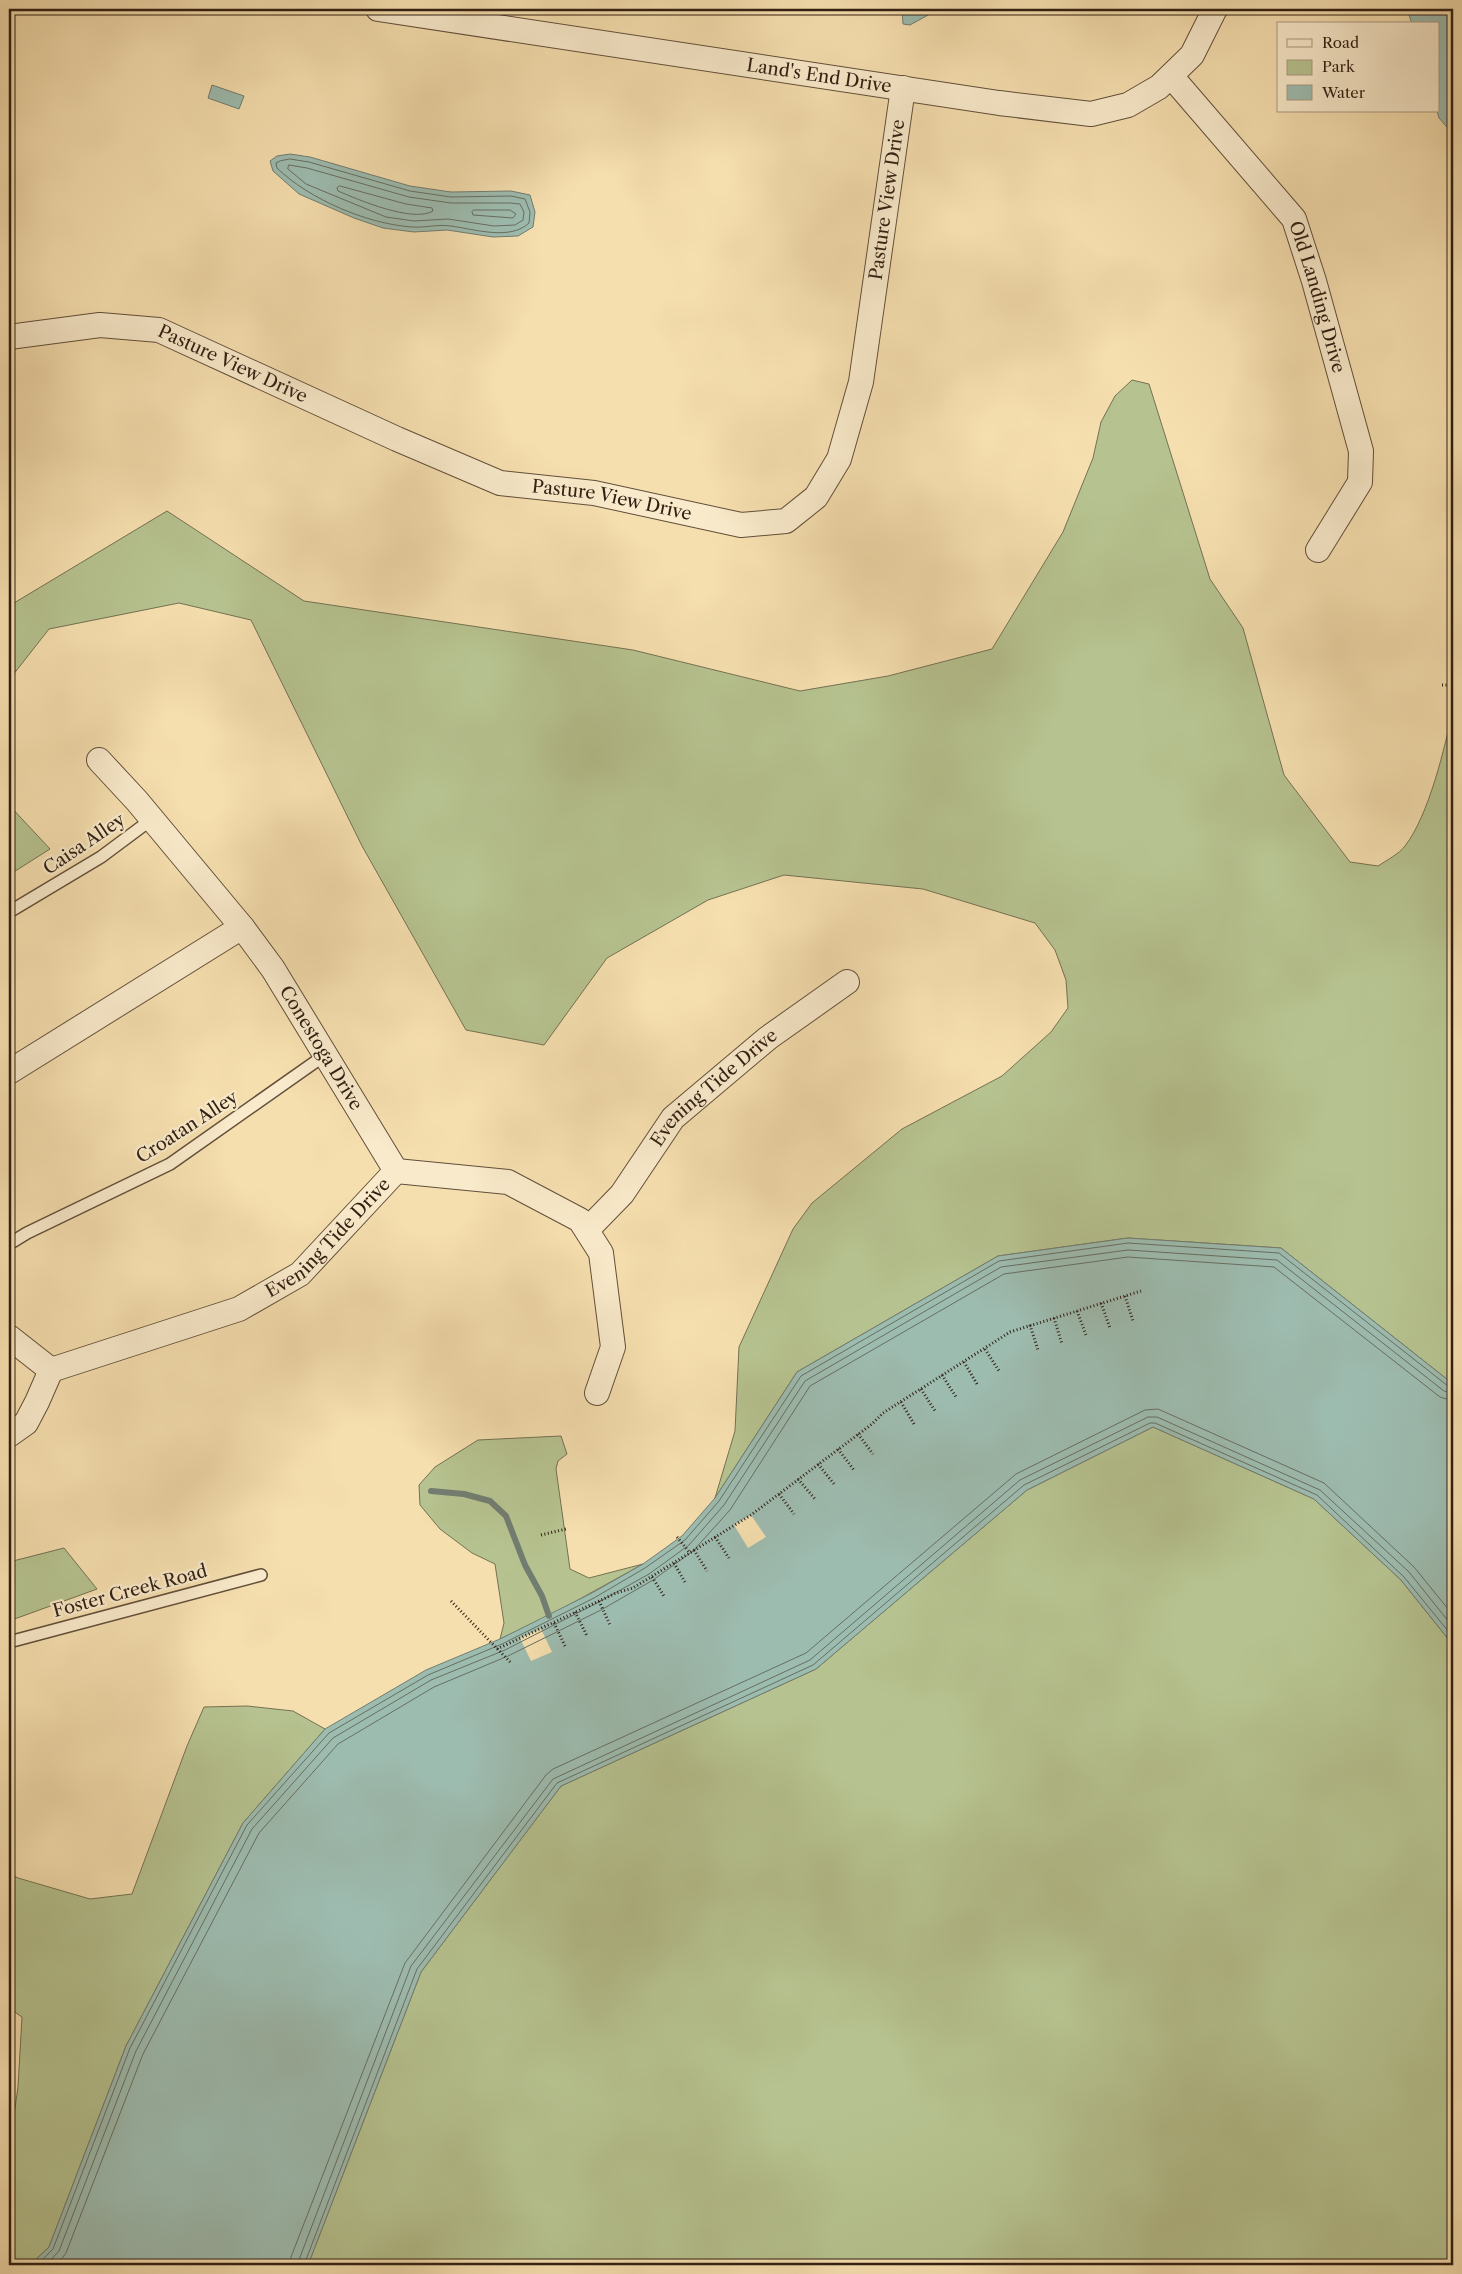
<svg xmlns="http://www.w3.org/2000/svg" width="1462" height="2274" font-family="'Libre Caslon Text',serif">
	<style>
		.green { fill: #b6c390; stroke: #747152 }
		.water { fill: #9dbcb0; stroke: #727d71 }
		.pier { fill: #f6dfaf }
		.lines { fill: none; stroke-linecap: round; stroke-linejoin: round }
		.shore { stroke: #676e62; stroke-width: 1 }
		.stream { stroke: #727d71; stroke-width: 6 }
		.lane-casing { stroke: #624f3a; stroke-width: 14 }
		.street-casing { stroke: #624f3a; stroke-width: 26 }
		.path { stroke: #311f13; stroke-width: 3; stroke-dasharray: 1 2.5; stroke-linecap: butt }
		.lane { stroke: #f9eacb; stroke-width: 11 }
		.street { stroke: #f9eacb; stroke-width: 24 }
		.labels { text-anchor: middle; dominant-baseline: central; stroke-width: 4.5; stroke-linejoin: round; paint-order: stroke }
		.street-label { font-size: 18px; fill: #311f13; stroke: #f9eacb }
	</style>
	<rect width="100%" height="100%" fill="#f6dfaf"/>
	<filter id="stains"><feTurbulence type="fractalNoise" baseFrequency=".004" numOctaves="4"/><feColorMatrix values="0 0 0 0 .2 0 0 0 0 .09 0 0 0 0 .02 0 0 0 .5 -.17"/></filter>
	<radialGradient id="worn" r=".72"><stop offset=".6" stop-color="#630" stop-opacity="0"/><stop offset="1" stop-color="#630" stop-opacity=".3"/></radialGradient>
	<g class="green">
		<path d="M1132,380L1149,384L1210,579L1243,628L1284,775L1350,862L1378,866C1387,860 1399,854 1405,846C1429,815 1445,747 1453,709V1384L1281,1248L1128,1238L998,1256L797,1372L715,1498L735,1431L739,1347L793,1229L812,1203L902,1129L1002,1076L1051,1032L1068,1008L1066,980L1055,950L1035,923L923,889L784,875L708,900L607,958L544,1045L466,1030L362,846L251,620L179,603L49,629L9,680V606L167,511L304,601L633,650L800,691L888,676L992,649L1063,532L1093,458L1101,422L1115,396Z"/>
		<polygon points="9,805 50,849 9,875"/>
		<polygon points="1153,1427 1314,1499 1401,1580 1453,1645 1453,2265 308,2265 421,1972 561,1786 816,1669 1027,1490"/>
		<polygon points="561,1436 567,1454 558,1461 556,1469 570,1569 589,1578 643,1564 549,1616 500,1639 504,1623 495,1564 472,1553 440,1529 420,1505 419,1485 435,1467 478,1440"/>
		<polygon points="64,1548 97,1589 9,1621 9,1562"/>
		<polygon points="247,1706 293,1711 325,1729 243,1823 126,2046 49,2247 30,2265 9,2265 9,2150 18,2087 22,2017 9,2008 9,1873 18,1878 90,1899 132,1894 187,1746 204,1707"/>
	</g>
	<g class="water">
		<polygon points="902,9 939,9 910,25 903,24"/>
		<polygon points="1407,9 1453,9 1453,134 1439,118 1437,111 1438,24 1412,24"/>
		<polygon points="212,85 244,96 239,109 208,98"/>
		<polygon points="290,154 310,157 410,186 451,192 511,191 530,195 535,212 533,227 518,236 493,237 447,230 414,232 383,228 354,218 299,194 273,171 270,161 277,156"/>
		<polygon points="1128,1238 1281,1248 1453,1384 1453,1645 1401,1580 1314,1499 1153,1427 1027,1490 816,1669 561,1786 421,1972 308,2265 30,2265 49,2247 126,2046 243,1823 325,1729 426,1670 500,1639 592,1593 643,1564 682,1536 715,1498 797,1372 998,1256"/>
	</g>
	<g class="pier">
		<polygon points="751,1515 766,1537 748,1548 734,1525"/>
		<polygon points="541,1629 552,1652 531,1661 520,1638"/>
	</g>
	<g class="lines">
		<g class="shore">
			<path d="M290,159L309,162L410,191L451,197L511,196L525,199L530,212L529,223C510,241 474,229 451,226C438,224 425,228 412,227C367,224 309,199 277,168L276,163L280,161Z"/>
			<polygon points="289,165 307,168 409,197 451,203 510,203 520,204 524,212 523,220 515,225 494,226 448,219 414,221 386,217 306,184 288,169"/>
			<path d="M340,186L406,204L432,208L433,211C413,223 359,200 338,191L337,188Z"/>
			<polygon points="474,210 510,210 516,214 513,218 473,215 472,212"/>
			<polyline points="37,2265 53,2249 130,2048 247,1825 329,1733 428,1675 502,1644 594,1598 645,1568 685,1540 719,1501 801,1376 999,1261 1128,1243 1279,1253 1448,1386 1453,1388"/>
			<polyline points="46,2265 59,2251 136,2051 252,1829 333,1738 431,1680 505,1650 597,1603 649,1574 689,1545 724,1505 805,1381 1001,1267 1128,1250 1277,1260 1444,1391 1453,1394"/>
			<polyline points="57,2265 66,2253 143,2054 259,1833 338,1744 434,1687 508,1656 601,1610 653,1580 693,1551 730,1510 810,1386 1004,1274 1128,1257 1274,1267 1440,1397 1453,1401"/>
			<polyline points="290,2265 291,2257 405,1963 546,1775 553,1769 806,1653 1016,1474 1145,1410 1158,1409 1324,1483 1414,1567 1453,1615"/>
			<polyline points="297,2265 411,1966 553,1779 810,1660 1020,1480 1148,1417 1157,1417 1320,1490 1409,1572 1453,1627"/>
			<polyline points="304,2265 417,1969 557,1783 813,1665 1024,1485 1150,1423 1155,1423 1317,1495 1404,1577 1453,1637"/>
		</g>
		<polyline class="stream" points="431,1491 464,1494 490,1501 506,1516 525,1565 542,1596 549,1616"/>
		<g class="lane-casing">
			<g id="lane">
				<polyline points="9,912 101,857 152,819"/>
				<polyline points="9,1244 27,1233 170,1164 325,1055"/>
				<polyline points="9,1642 261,1575"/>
			</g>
		</g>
		<g class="street-casing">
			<g id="street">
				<path id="s1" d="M378,9L999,103L1091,114L1128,105L1159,87L1192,55L1215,9"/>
				<path id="s2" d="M1171,76L1294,219L1314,281L1361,451L1360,482L1318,550"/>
				<path id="s3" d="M9,337L100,325L159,330L397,439L500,483L594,493L741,525L786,521L816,497L839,459L861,382L903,88"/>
				<polyline points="99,760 137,801 242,927"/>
				<path id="s4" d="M9,1072L242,927L273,969L396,1171"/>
				<polyline points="396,1171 508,1182 580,1220 601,1253 613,1347 597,1393"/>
				<path id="s5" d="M587,1230L622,1194L673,1118L768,1038L847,982"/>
				<path id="s6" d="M9,1337L51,1370L239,1309L300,1274L396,1171"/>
				<polyline points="9,1435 26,1423 37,1402 51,1370"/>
			</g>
		</g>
		<g class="path">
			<polyline points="1442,685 1453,685"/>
			<polyline points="1125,1296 1133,1321"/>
			<polyline points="1101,1303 1110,1328"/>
			<polyline points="1077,1311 1086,1335"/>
			<polyline points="1054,1318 1062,1344"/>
			<polyline points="1030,1325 1038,1350"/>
			<polyline points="985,1349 999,1371"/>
			<polyline points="964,1362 977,1384"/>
			<polyline points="942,1375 956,1397"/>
			<polyline points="921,1389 935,1411"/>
			<polyline points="901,1402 914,1424"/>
			<polyline points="858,1434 873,1454"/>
			<polyline points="838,1449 854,1470"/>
			<polyline points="818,1464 834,1484"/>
			<polyline points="798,1479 815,1499"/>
			<polyline points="779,1494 794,1514"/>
			<polyline points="541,1535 566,1529"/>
			<polyline points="677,1537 690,1553"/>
			<polyline points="715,1537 729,1558"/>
			<polyline points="694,1550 707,1571"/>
			<polyline points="674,1563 686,1584"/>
			<polyline points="652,1577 664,1596"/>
			<polyline points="451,1601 511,1663"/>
			<polyline points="599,1601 610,1625"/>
			<polyline points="575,1612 587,1636"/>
			<polyline points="554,1623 565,1646"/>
			<polyline points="497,1649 616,1593 633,1588 751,1515 872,1424 883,1413 1010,1332 1141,1291"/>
		</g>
		<use href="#lane" class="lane"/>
		<use href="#street" class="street"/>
	</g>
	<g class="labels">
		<g class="street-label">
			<text stroke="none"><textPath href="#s1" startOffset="446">Land's End Drive</textPath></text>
			<text stroke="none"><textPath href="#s3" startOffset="1162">Pasture View Drive</textPath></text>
			<text stroke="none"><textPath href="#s2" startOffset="270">Old Landing Drive</textPath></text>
			<text stroke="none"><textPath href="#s3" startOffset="232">Pasture View Drive</textPath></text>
			<text stroke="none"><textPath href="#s3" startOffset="638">Pasture View Drive</textPath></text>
			<text transform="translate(84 844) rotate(-34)">Caisa Alley</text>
			<text stroke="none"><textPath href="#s4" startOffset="419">Conestoga Drive</textPath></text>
			<text stroke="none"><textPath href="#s5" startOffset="192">Evening Tide Drive</textPath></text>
			<text transform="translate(187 1127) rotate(-33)">Croatan Alley</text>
			<text stroke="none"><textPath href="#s6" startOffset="366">Evening Tide Drive</textPath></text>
			<text transform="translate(130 1591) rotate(-15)">Foster Creek Road</text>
		</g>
	</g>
	<rect width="1462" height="2274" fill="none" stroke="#f6dfaf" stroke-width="30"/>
	<rect x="10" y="10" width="1442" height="2254" fill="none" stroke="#311f13" stroke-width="2.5"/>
	<rect x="15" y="15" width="1432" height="2244" fill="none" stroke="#311f13"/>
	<rect x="1277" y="22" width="162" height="90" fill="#f9eacb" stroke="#a99981"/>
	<rect x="1287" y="39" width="25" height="8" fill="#f9eacb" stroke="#a99981"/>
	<text x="1322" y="48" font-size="15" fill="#311f13">Road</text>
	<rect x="1287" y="60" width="25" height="15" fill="#b6c390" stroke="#a99981"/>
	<text x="1322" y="72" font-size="15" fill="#311f13">Park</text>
	<rect x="1287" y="85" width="25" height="15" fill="#9dbcb0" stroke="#a99981"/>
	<text x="1322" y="98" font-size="15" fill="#311f13">Water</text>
	<rect width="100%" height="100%" filter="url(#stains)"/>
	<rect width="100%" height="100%" fill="url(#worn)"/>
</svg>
